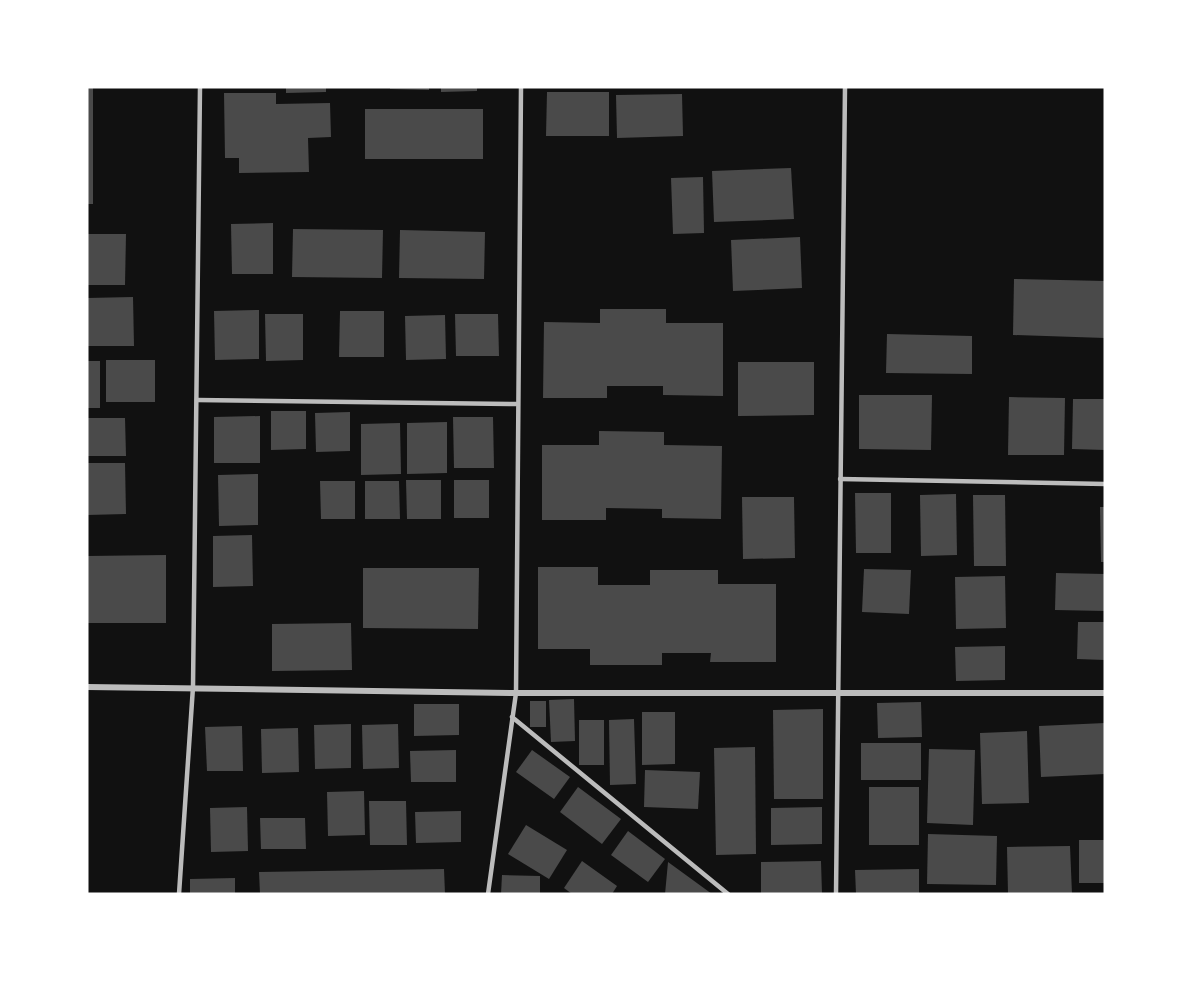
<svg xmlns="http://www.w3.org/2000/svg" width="1192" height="981" font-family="Commissioner,sans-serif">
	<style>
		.building { fill: #4a4a4a }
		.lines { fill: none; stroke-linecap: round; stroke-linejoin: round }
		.service { stroke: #bcbcbc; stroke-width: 4.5 }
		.minor { stroke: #bcbcbc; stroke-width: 6 }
	</style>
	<rect width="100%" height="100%" fill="#111"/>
	<g class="building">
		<rect x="87" y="87" width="6" height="117"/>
		<polygon points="286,87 326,87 326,92 286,93"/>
		<polygon points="390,87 429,87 429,90 390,89"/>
		<polygon points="441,87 477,87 477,91 441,92"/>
		<polygon points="547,92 609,92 609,136 546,136"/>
		<polygon points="224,93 276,93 276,104 330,103 331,137 308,138 309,172 239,173 239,158 225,158"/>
		<polygon points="682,94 683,136 617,138 616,95"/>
		<rect x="365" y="109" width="118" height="50"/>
		<polygon points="791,168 794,219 714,222 712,171"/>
		<polygon points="703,177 704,233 673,234 671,178"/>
		<polygon points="273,223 273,274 232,274 231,224"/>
		<polygon points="293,229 383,230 382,278 292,277"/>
		<polygon points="400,230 485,232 484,279 399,278"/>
		<polygon points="87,234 126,234 125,285 87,285"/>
		<polygon points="800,237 802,288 733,291 731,240"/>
		<polygon points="1014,279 1105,281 1105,338 1013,335"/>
		<polygon points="133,297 134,346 87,346 87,298"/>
		<polygon points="600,309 666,309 666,323 723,323 723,396 663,395 663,386 607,386 607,398 543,398 544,322 600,323"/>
		<polygon points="259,310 259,359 215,360 214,311"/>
		<polygon points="340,311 384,311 384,357 339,357"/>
		<polygon points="265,314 303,314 303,360 266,361"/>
		<polygon points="455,314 498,314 499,356 456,356"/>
		<polygon points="445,315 446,359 406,360 405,316"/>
		<polygon points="887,334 972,336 972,374 886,373"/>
		<rect x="106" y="360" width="49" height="42"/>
		<rect x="87" y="361" width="13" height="47"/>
		<polygon points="738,362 814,362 814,415 738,416"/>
		<polygon points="859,395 932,395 931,450 859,449"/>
		<polygon points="1009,397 1065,398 1064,455 1008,455"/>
		<polygon points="1073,399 1105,399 1105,450 1072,449"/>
		<polygon points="271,411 306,411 306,449 271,450"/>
		<polygon points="350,412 350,451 316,452 315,413"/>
		<polygon points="260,416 260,463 214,463 214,417"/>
		<polygon points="453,417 493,417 494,468 454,468"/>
		<polygon points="87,418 125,418 126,456 87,456"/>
		<polygon points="447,422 447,473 407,474 407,423"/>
		<polygon points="400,423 401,474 361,475 361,424"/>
		<polygon points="599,431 664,432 664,445 722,446 721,519 662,518 662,509 606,508 606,520 542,520 542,445 599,445"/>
		<polygon points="87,463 125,463 126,514 87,515"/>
		<polygon points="258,474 258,525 219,526 218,475"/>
		<polygon points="406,480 441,480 441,519 407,519"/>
		<rect x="454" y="480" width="35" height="38"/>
		<polygon points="320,481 355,481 355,519 321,519"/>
		<polygon points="365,481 399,481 400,519 365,519"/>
		<polygon points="855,493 891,493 891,553 856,553"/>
		<polygon points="956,494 957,555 921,556 920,495"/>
		<polygon points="973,495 1005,495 1006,566 974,566"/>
		<polygon points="742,497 794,497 795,558 743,559"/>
		<polygon points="1100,507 1105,507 1105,562 1101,562"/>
		<polygon points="252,535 253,586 213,587 213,536"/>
		<polygon points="166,555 166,623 87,623 87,556"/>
		<polygon points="538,567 598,567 598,585 650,585 650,570 718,570 718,584 776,584 776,662 710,662 711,653 662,653 662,665 590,665 590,649 538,649"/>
		<polygon points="363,568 479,568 478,629 363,628"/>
		<polygon points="864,569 911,570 909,614 862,612"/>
		<polygon points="1056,573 1105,574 1105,611 1055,610"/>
		<polygon points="1005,576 1006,628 956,629 955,577"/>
		<polygon points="1078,622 1105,622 1105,660 1077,659"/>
		<polygon points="351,623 352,670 272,671 272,624"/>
		<polygon points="1005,646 1005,680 956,681 955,647"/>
		<polygon points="574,699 575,741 551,742 549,700"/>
		<rect x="530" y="701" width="16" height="26"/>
		<polygon points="921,702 922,737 878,738 877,703"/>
		<polygon points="414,704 459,704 459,735 414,736"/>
		<polygon points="823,709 823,799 774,799 773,710"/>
		<polygon points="642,712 675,712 675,764 642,765"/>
		<polygon points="634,719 636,784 610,785 609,720"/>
		<rect x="579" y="720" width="25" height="45"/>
		<polygon points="1105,723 1105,774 1041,777 1039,726"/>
		<polygon points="351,724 351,768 315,769 314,725"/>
		<polygon points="398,724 399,768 363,769 362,725"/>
		<polygon points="242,726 243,771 207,771 205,727"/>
		<polygon points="298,728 299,772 262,773 261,729"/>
		<polygon points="1027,731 1029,803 982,804 980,733"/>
		<rect x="861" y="743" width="60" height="37"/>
		<polygon points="755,747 756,854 716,855 714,748"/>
		<polygon points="929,749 975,750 973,825 927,823"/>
		<polygon points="456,750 456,782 411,782 410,751"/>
		<polygon points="532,750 570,777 554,799 516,772"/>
		<polygon points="645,770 700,772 698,809 644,807"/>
		<polygon points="578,787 621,819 602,844 560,812"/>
		<rect x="869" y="787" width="50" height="58"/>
		<polygon points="364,791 365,835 328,836 327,792"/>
		<polygon points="369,801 406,801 407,845 370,845"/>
		<polygon points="247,807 248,851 211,852 210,808"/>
		<polygon points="822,807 822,844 771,845 771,808"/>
		<polygon points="461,811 461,842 416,843 415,812"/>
		<polygon points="260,818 305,818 306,849 261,849"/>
		<polygon points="526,825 567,850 549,879 508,854"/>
		<polygon points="628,831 665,859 648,882 611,855"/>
		<polygon points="928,834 997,836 996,885 927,884"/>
		<rect x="1079" y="840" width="26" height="43"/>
		<polygon points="1070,846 1072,894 1008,894 1007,847"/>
		<polygon points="582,861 617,886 612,894 572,894 564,888"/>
		<polygon points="821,861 822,894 761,894 761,862"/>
		<polygon points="668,862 712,894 665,894"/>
		<polygon points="444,869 445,894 260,894 259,872"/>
		<polygon points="919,869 919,894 856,894 855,870"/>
		<polygon points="502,875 540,876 540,894 501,894"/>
		<polygon points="235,878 235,894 190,894 190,879"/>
	</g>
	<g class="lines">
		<g class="service">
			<polyline points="197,400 516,404"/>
			<polyline points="840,479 1105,484"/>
			<polyline points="512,717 728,894"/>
			<polyline points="179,894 193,687 200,87"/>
			<polyline points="488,894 516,693 521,87"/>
			<polyline points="836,894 845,87"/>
		</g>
		<polyline class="minor" points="87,687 516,693 1105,693"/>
	</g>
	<rect width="1192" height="981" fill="none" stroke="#ffffff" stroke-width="177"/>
</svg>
